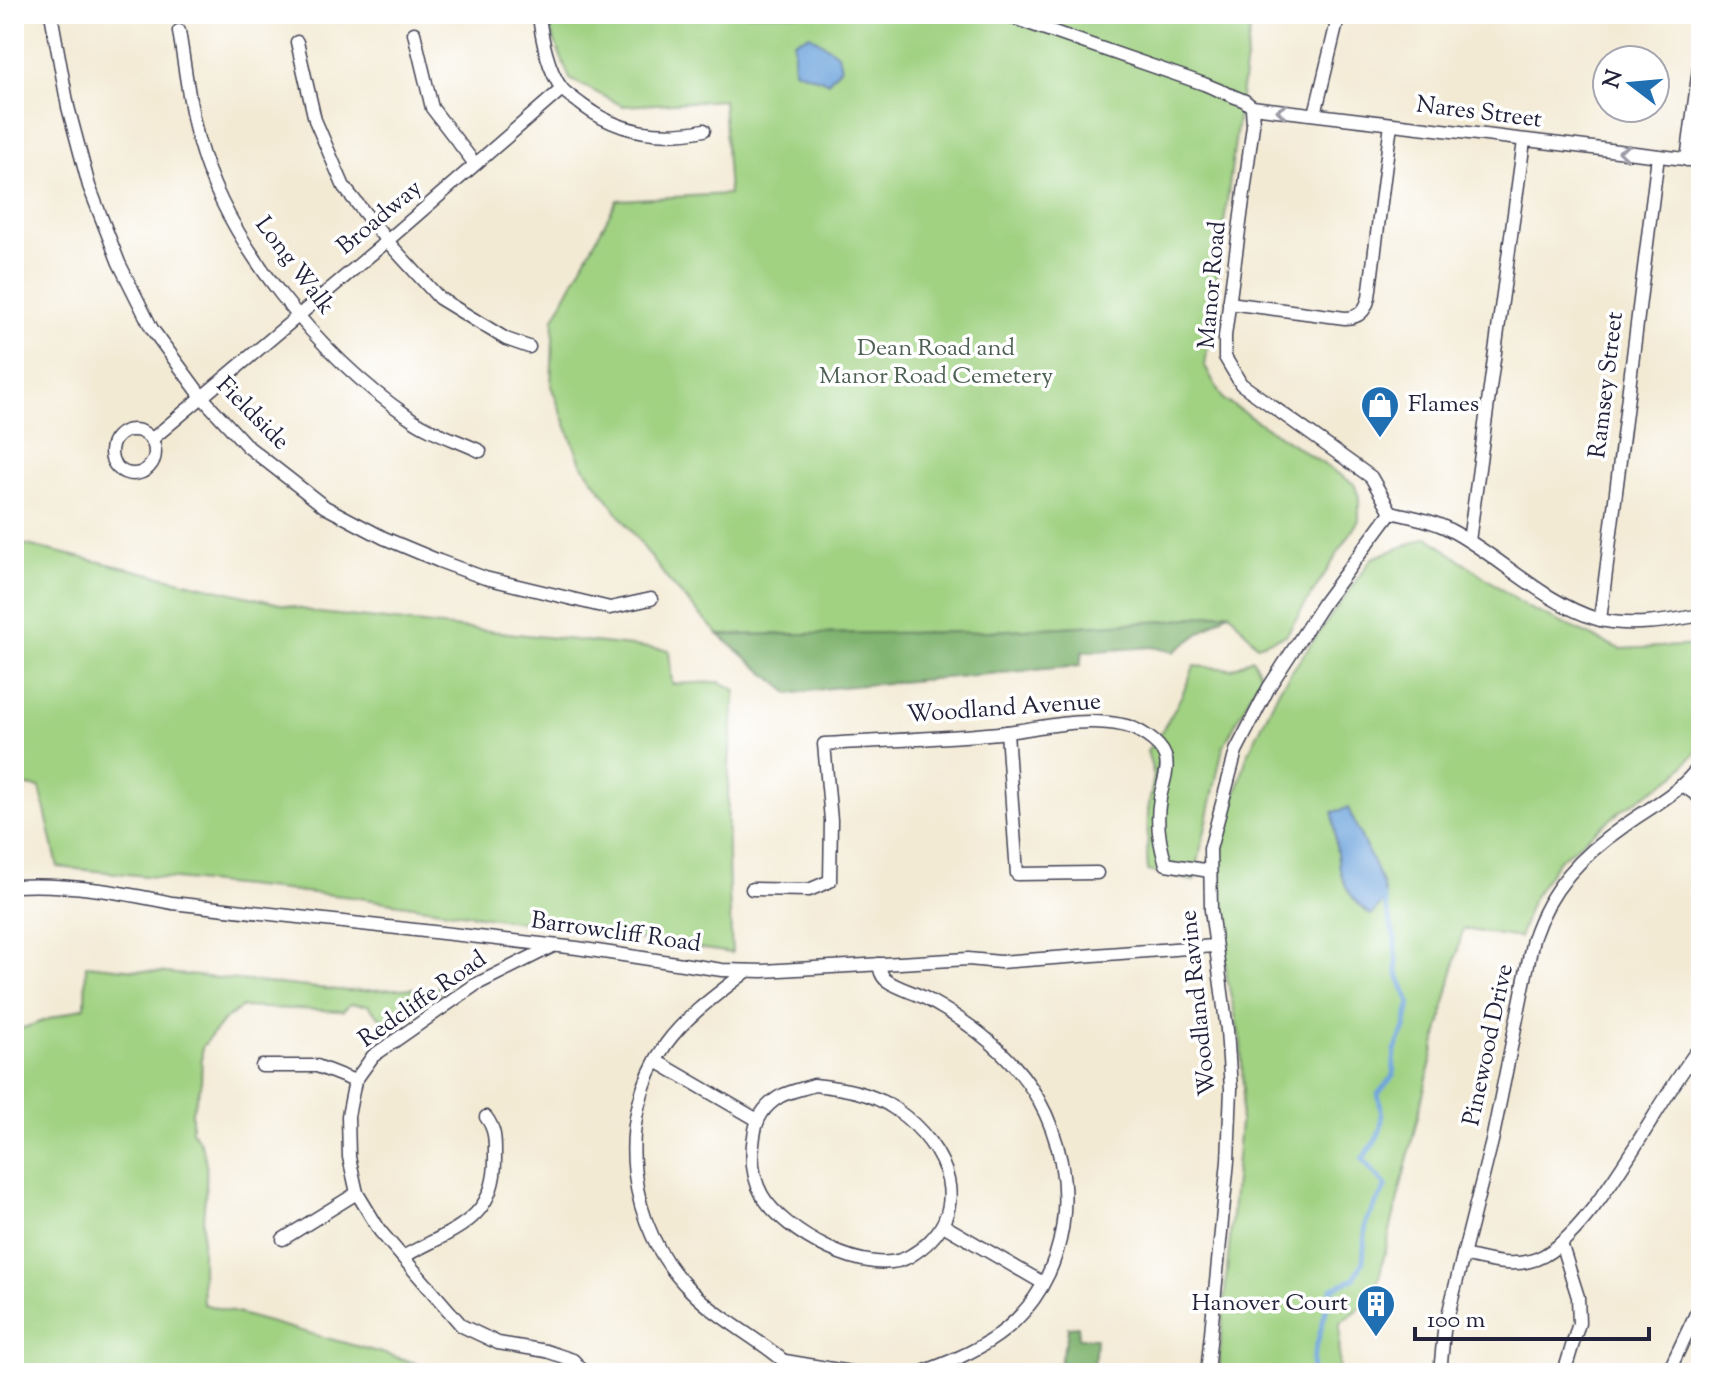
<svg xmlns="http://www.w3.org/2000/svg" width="1715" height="1387" font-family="'Sorts Mill Goudy',serif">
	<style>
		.green { fill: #a0d282; stroke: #617a5e; stroke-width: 2 }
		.forest { fill: #80b470; stroke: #516b56; stroke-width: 2 }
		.water { fill: #6fa5dd; stroke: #48648c; stroke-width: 2 }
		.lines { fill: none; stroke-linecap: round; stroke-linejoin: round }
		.stream { stroke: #6fa5dd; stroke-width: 5 }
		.street-casing { stroke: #414052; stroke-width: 15 }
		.street { stroke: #fff; stroke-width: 12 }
		.oneway { stroke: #9c9ca7 }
		.labels { text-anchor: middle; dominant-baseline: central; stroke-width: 7; stroke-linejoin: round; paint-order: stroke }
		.street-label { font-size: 24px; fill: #22223b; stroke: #fff }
		.park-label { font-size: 24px; fill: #4e6054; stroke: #fff }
		.poi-label { font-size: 24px; fill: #22223b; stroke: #fff; text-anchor: start }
	</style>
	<rect width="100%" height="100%" fill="#fff"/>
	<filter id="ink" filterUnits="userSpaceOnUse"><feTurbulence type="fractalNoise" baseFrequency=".0125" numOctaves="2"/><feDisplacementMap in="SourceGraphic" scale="16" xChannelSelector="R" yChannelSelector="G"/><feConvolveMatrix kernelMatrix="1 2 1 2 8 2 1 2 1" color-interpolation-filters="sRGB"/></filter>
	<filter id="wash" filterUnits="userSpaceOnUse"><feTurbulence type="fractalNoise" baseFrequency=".006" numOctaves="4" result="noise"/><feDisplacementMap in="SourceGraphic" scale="32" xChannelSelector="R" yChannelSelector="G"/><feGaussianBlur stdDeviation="1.8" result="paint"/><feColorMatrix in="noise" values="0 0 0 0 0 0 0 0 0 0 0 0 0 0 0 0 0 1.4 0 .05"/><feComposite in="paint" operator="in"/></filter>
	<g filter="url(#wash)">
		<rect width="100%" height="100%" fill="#f3ead4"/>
		<g class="green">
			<polygon points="549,14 1252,14 1205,366 1223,399 1354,484 1359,497 1359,520 1286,635 1257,645 1229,612 1169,621 970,632 719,635 668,580 581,463 551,386 554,318 617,200 729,194 723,100 623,106 570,79 548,25"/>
			<polygon points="1428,537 1528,608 1620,649 1701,645 1701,746 1675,776 1622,810 1559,860 1533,898 1519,938 1463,929 1374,1298 1340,1323 1339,1373 1218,1373 1243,1089 1241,1043 1227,978 1220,907 1224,837 1247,756 1280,688 1372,558"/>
			<path d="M14,542L319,613L669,650L672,684L720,682L736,690C724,777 727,865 732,953L352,897L58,867L40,788L14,784Z"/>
			<path d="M1252,658L1261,675L1223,747L1194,881L1147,871L1148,810L1154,776L1147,751C1168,725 1182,698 1194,666L1232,669Z"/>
			<path d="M86,965L348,991L448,987L389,1027L368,1005L350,1004L343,1011L242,1007L223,1021L202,1047L201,1085L192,1111V1131C215,1157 204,1191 203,1222C201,1249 202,1277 203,1304L396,1357L415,1363L427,1373H14V1031L85,1007Z"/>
		</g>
		<g class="forest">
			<polygon points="1229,612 1174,652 1152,647 1082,652 1080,666 830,688 790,694 719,635 970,632 1169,621"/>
			<path d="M1078,1326L1079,1338H1096L1094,1373H1061C1058,1351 1068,1345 1068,1327Z"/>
		</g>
		<g class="water">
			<polygon points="810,35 838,54 841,67 828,82 794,70 794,41"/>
			<path d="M1348,808L1382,883L1386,900L1371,915C1334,888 1337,853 1333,812Z"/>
		</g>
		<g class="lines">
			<path class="stream" d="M1312,1373L1313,1359L1332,1288L1354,1279L1363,1261L1366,1222L1386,1186L1362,1159C1382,1134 1386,1125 1378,1094L1393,1076L1395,1050L1405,1028L1410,1003L1397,972L1395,939L1383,896"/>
		</g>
	</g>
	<g filter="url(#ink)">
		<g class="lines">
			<g class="street-casing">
				<g id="street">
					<polyline points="51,14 68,107 89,186 119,263 152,329 202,397 247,446 325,507 384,538 439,561 485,578 610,608 651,599"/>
					<path d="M539,14C541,36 548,72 563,90C568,95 576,100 582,105C619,133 659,139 704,130"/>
					<path d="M1002,14L1204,84L1245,101L1252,107L1253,125L1225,336V357L1241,384L1371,477L1391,512C1411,517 1432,520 1450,530C1500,556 1542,602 1597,619C1630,628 1669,621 1701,615"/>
					<path d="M179,31C185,67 189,104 198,139C226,243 321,357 409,417C429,432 457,440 480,451"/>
					<polyline points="414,33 432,108 475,164"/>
					<polyline points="297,42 315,120 344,187 387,241 439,298 506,339 529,347"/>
					<polyline points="1252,107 1701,161"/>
					<polyline points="1315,114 1339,14"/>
					<polyline points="1687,160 1701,53"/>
					<path d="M1229,303L1345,318C1358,318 1366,311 1369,297L1391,124"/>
					<circle cx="133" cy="452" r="22"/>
					<polyline points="151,440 387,241 562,89"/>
					<polyline points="1469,541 1524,141"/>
					<polyline points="1600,620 1658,156"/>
					<polyline points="1007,732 1017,874 1097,873"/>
					<polyline points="1684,786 1701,798"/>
					<path d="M14,886C68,883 120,892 172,903L577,948L722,970L763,971L968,959L1000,962L1214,946"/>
					<path d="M752,889L809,890L830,881L831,820L824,744C885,740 947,739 1007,732C1045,727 1083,717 1122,725C1136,727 1160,742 1165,756C1170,768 1162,786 1160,798C1156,820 1159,843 1166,864L1210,871"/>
					<polyline points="553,946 475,985 373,1056 355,1081 348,1116 349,1157 357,1193 380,1231 462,1326 498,1343 546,1351 573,1360 585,1373"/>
					<path d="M879,964C880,970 881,976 886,980C897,988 913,992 925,998C969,1022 1013,1054 1038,1099C1082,1177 1073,1281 997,1336C973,1353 947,1363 920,1373"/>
					<path d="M747,971C719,993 687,1015 666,1044C613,1118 627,1229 691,1291C723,1323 765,1341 797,1373"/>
					<polyline points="656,1061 756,1119"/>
					<polyline points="262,1066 317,1066 355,1081"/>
					<path d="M814,1085C842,1088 871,1092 895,1109C949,1146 978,1215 910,1256C870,1280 783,1232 762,1195C752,1177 751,1155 754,1136C756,1119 764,1106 779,1097C790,1091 803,1089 814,1085Z"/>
					<polyline points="943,1225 1043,1283"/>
					<polyline points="283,1239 357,1193"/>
					<polyline points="1561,1243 1578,1297 1579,1323 1564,1373"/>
					<path d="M1463,1255C1485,1260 1508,1267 1530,1261C1589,1248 1660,1094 1701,1046"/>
					<path d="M403,1257C450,1230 496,1222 495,1158C495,1142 496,1130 486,1117"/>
					<polyline points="785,1361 856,1373"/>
					<polyline points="1207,1373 1228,1161 1231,1089 1227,1030 1211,910 1210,849 1236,751 1269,687 1324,602 1391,512"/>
					<path d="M1440,1373L1444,1331L1492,1141L1533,939C1550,888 1581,856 1624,826C1653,805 1679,794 1701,764"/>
					<polyline points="1668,1373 1701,1303"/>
				</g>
			</g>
			<use href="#street" class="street"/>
		</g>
		<defs><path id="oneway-chevron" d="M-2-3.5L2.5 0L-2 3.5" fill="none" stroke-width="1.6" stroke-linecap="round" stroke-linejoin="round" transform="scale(2)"/></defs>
		<g class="oneway">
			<use href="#oneway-chevron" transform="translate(1282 111) rotate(-174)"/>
			<use href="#oneway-chevron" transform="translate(1624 152) rotate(-174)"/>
		</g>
	</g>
	<defs>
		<g id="shop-pin" transform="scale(2)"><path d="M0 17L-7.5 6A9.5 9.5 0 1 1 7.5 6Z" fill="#1f6fb2" stroke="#fff"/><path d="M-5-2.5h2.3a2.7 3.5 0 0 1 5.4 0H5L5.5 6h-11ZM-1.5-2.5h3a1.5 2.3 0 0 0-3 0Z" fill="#fff"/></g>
		<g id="building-pin" transform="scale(2)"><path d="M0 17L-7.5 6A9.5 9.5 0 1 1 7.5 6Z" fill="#1f6fb2" stroke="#fff"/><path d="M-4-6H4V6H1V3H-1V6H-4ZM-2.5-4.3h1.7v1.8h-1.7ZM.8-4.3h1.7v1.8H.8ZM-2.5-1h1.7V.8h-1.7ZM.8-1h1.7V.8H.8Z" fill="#fff"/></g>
	</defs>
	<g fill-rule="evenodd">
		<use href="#shop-pin" x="1380" y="405"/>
		<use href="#building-pin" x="1376" y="1304"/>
	</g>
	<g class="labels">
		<g class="street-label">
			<text transform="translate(1479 113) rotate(7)">Nares Street</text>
			<text transform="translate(380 218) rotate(-40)">Broadway</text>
			<text transform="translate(294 266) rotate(53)">Long Walk</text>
			<text transform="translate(1213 285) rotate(-85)">Manor Road</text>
			<text transform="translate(1607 385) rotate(-83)">Ramsey Street</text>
			<text transform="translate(252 414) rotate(45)">Fieldside</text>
			<text transform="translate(1004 709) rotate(-4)">Woodland Avenue</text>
			<text transform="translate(616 933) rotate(8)">Barrowcliff Road</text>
			<text transform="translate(423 1000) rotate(-35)">Redcliffe Road</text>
			<text transform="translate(1199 1003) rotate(-96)">Woodland Ravine</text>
			<text transform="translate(1489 1045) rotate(-78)">Pinewood Drive</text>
		</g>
		<g class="park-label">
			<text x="936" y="349">Dean Road and<tspan x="936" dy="28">Manor Road Cemetery</tspan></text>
		</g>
		<g class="poi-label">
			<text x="1408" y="405">Flames</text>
			<text x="1348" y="1304" text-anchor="end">Hanover Court</text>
		</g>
	</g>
	<rect width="1715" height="1387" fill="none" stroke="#fff" stroke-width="48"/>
	<g transform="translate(1631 84) rotate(286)"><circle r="38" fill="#ffffff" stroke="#a7a7b1" stroke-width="2"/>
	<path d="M0-6L14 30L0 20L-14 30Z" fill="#1f6fb2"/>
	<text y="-12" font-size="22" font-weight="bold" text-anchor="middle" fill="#22223b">N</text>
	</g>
	<path d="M1415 1327v12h234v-12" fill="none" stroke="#22223b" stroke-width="4"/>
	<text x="1427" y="1327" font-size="24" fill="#22223b" stroke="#ffffff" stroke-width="6" paint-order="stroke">100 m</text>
</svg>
